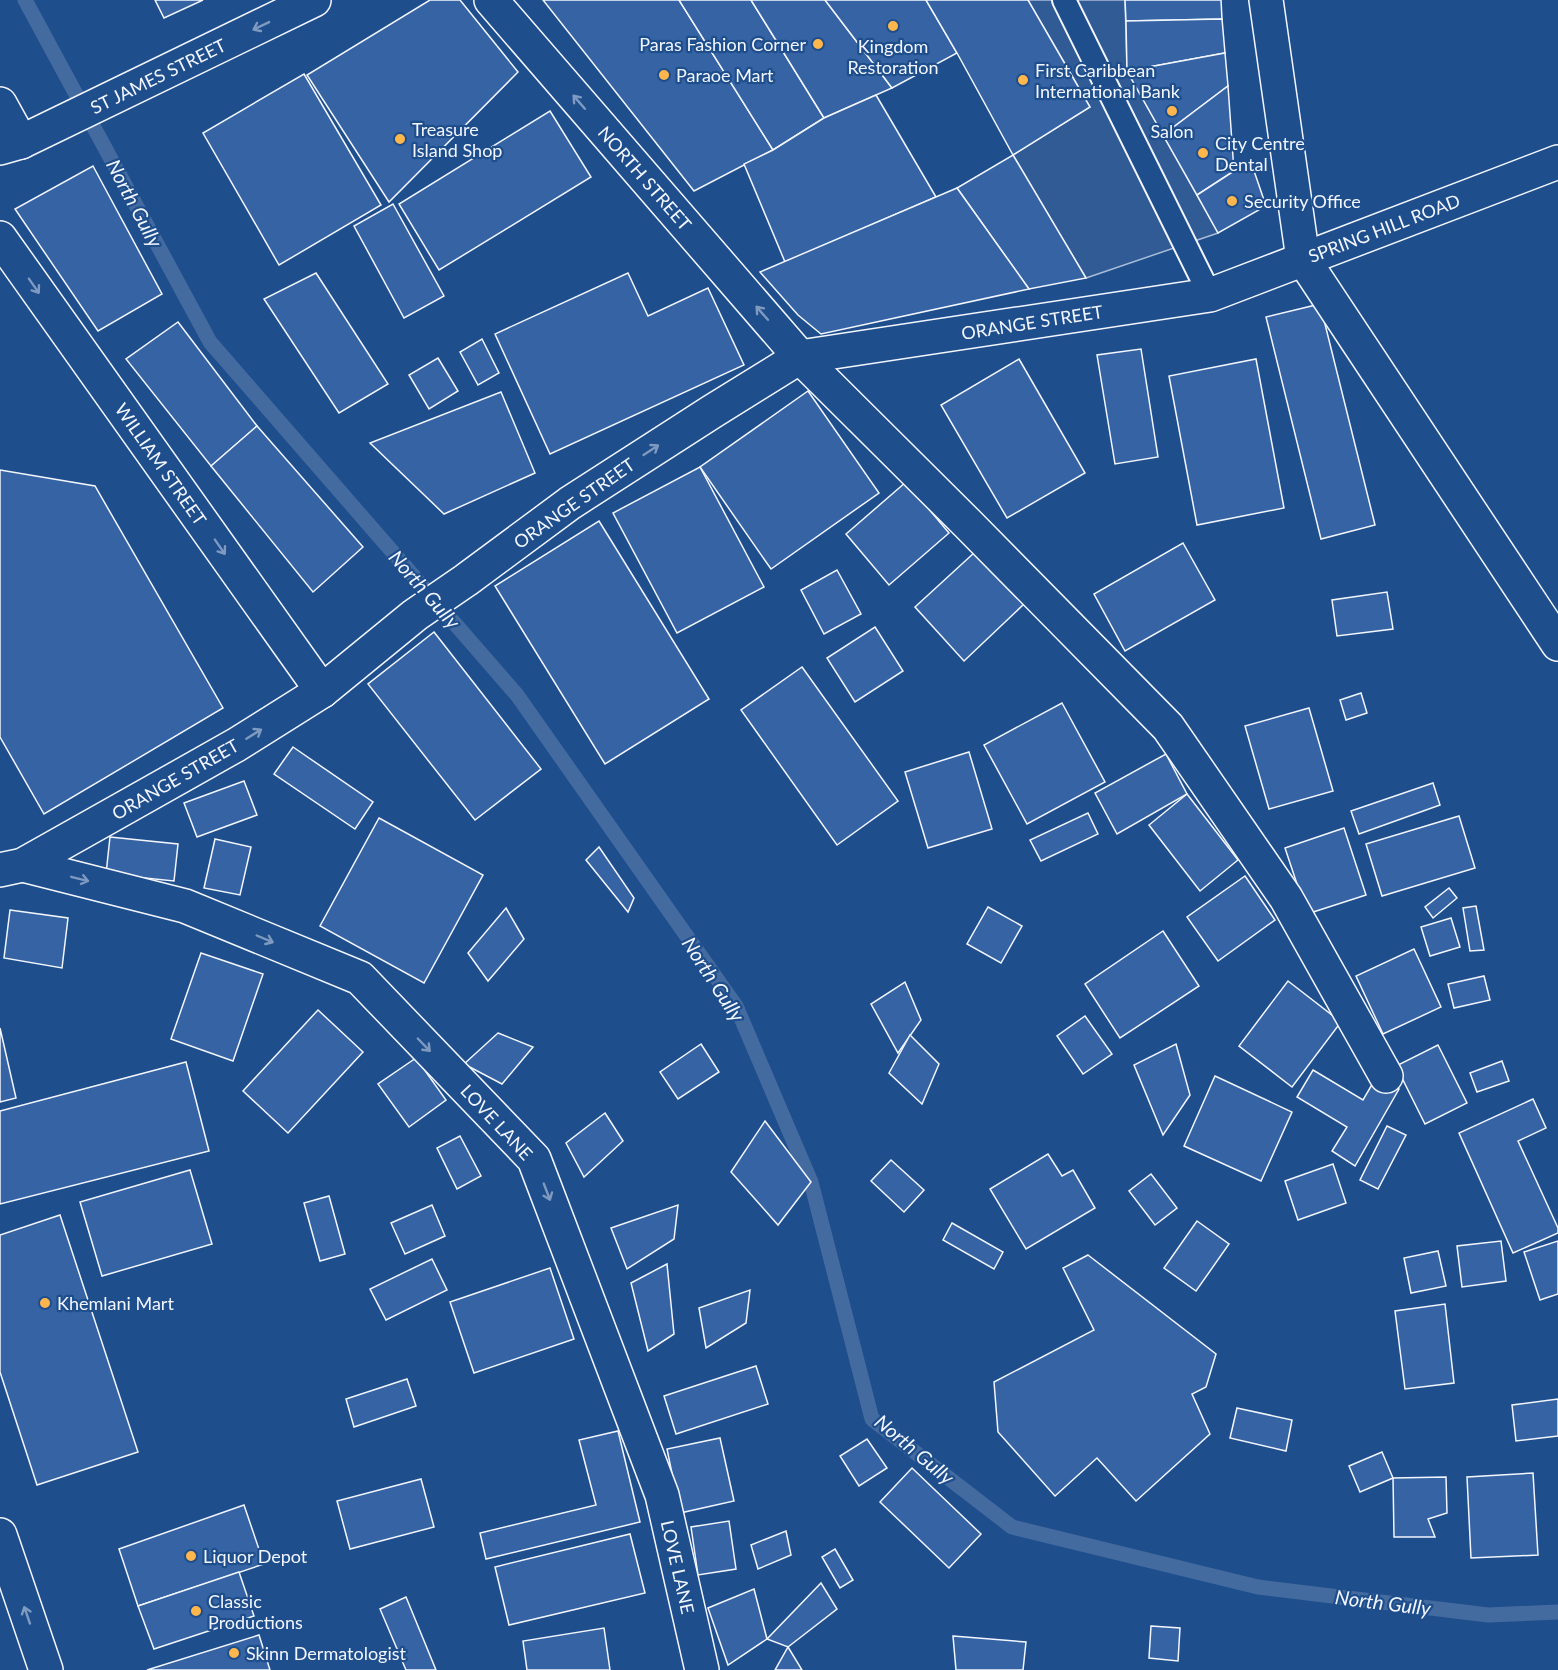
<svg xmlns="http://www.w3.org/2000/svg" width="1558" height="1670" font-family="Lato,sans-serif">
	<style>
		.built { fill: #305b95; stroke: #a8bbd7; stroke-width: 1.5 }
		.lines { fill: none; stroke-linecap: round; stroke-linejoin: round }
		.stream { stroke: #446ba0; stroke-width: 15 }
		.building { fill: #3563a3; stroke: #f2f6ff; stroke-width: 1.5 }
		.lane-casing { stroke: #f2f6ff; stroke-width: 26 }
		.street-casing { stroke: #f2f6ff; stroke-width: 36 }
		.secondary-casing { stroke: #f2f6ff; stroke-width: 36 }
		.lane { stroke: #1f4e8c; stroke-width: 22 }
		.street { stroke: #1f4e8c; stroke-width: 33 }
		.secondary { stroke: #1f4e8c; stroke-width: 33 }
		.oneway { stroke: #7e9ac0 }
		.poi-dot { fill: #ffb74d; stroke: #1f4e8c; stroke-width: 2 }
		.labels { text-anchor: middle; dominant-baseline: central; stroke-width: 4.5; stroke-linejoin: round; paint-order: stroke }
		.poi-label { font-size: 18px; fill: #f2f6ff; stroke: #1f4e8c; text-anchor: start }
		.street-label { font-size: 18px; fill: #f2f6ff; stroke: #1f4e8c }
		.water-label { font-size: 20px; font-style: italic; fill: #f2f6ff; stroke: #1f4e8c }
	</style>
	<rect width="100%" height="100%" fill="#1f4e8c"/>
	<polygon class="built" points="1028,0 1125,0 1127,71 1218,233 1086,278 1013,155 1090,107"/>
	<g class="lines">
		<polyline class="stream" points="25,0 210,342 517,695 736,1006 811,1182 872,1419 1012,1527 1258,1587 1488,1615 1558,1612"/>
	</g>
	<g class="building">
		<polygon points="155,0 203,0 164,18"/>
		<polygon points="430,0 460,0 518,72 389,202 307,75"/>
		<polygon points="543,0 679,0 773,150 694,191"/>
		<polygon points="679,0 751,0 824,118 773,150"/>
		<polygon points="751,0 825,0 892,88 824,118"/>
		<polygon points="825,0 926,0 957,53 892,88"/>
		<polygon points="926,0 1028,0 1090,107 1013,155 957,53"/>
		<polygon points="1125,0 1221,0 1222,19 1126,21"/>
		<polygon points="1222,19 1225,53 1127,71 1126,21"/>
		<polygon points="1225,53 1228,86 1163,135 1127,71"/>
		<polygon points="304,74 381,205 279,265 203,133"/>
		<polygon points="1228,86 1234,171 1197,195 1163,135"/>
		<polygon points="876,95 936,197 785,262 744,164 773,150 824,118"/>
		<polygon points="550,111 591,177 439,270 399,204"/>
		<polygon points="1013,155 1086,278 1029,289 957,188"/>
		<polygon points="1252,165 1266,206 1218,233 1197,195 1234,171"/>
		<polygon points="93,166 162,294 98,331 15,209"/>
		<polygon points="957,188 1029,289 821,334 798,315 760,272"/>
		<polygon points="393,204 444,296 404,318 354,226"/>
		<polygon points="316,273 388,384 339,413 264,299"/>
		<polygon points="628,273 648,316 708,288 744,365 550,454 495,334"/>
		<polygon points="1320,304 1375,525 1321,539 1266,317"/>
		<polygon points="178,322 257,426 211,466 126,359"/>
		<polygon points="482,339 499,373 478,385 460,352"/>
		<polygon points="1141,349 1158,457 1115,464 1097,355"/>
		<polygon points="438,358 458,391 429,409 409,375"/>
		<polygon points="1019,359 1085,473 1007,518 941,405"/>
		<polygon points="1256,359 1284,508 1197,525 1169,376"/>
		<polygon points="808,391 879,493 771,569 700,467"/>
		<polygon points="501,392 535,473 444,514 370,443"/>
		<polygon points="257,426 363,547 313,592 211,466"/>
		<polygon points="700,467 764,587 677,633 613,513"/>
		<polygon points="0,470 95,486 223,708 44,814 0,737"/>
		<polygon points="906,482 949,533 889,585 846,534"/>
		<polygon points="599,521 709,699 605,764 495,586"/>
		<polygon points="1183,543 1215,600 1125,651 1094,594"/>
		<polygon points="975,552 1024,604 964,661 915,607"/>
		<polygon points="837,570 861,614 824,634 801,590"/>
		<polygon points="1387,592 1393,629 1337,636 1332,600"/>
		<polygon points="875,627 903,671 855,702 827,658"/>
		<polygon points="434,632 541,769 475,820 368,684"/>
		<polygon points="802,667 898,801 837,845 741,710"/>
		<polygon points="1361,693 1367,713 1346,720 1340,700"/>
		<polygon points="1062,703 1105,782 1027,824 984,745"/>
		<polygon points="1309,708 1333,791 1269,809 1245,726"/>
		<polygon points="293,747 373,802 355,829 274,774"/>
		<polygon points="969,752 992,829 928,848 905,772"/>
		<polygon points="1166,754 1187,794 1117,834 1095,793"/>
		<polygon points="244,781 257,815 197,837 184,803"/>
		<polygon points="1433,783 1440,805 1359,834 1351,811"/>
		<polygon points="1187,794 1238,860 1200,891 1149,825"/>
		<polygon points="1088,813 1098,834 1041,861 1030,840"/>
		<polygon points="1459,816 1475,868 1382,896 1366,844"/>
		<polygon points="379,818 483,875 424,983 320,926"/>
		<polygon points="1344,828 1366,895 1307,914 1285,848"/>
		<polygon points="110,837 178,844 174,881 106,874"/>
		<polygon points="215,839 251,847 240,895 204,888"/>
		<polygon points="599,847 634,898 628,912 586,860"/>
		<polygon points="1245,876 1275,920 1218,961 1187,917"/>
		<polygon points="1449,888 1457,898 1433,918 1425,907"/>
		<polygon points="1476,906 1484,950 1470,951 1463,908"/>
		<polygon points="988,907 1022,926 1001,963 967,944"/>
		<polygon points="506,908 524,939 488,981 468,953"/>
		<polygon points="10,910 68,918 62,968 4,958"/>
		<polygon points="1451,918 1460,947 1430,956 1421,927"/>
		<polygon points="1163,931 1199,986 1120,1038 1085,984"/>
		<polygon points="1414,949 1441,1007 1383,1034 1356,976"/>
		<polygon points="201,953 263,974 233,1061 171,1039"/>
		<polygon points="1484,976 1490,1000 1454,1008 1448,984"/>
		<polygon points="1288,981 1341,1022 1292,1087 1239,1046"/>
		<polygon points="905,982 921,1020 898,1053 871,1004"/>
		<polygon points="318,1010 363,1052 288,1133 243,1091"/>
		<polygon points="1085,1016 1112,1054 1083,1074 1057,1036"/>
		<polygon points="0,1028 16,1098 0,1102"/>
		<polygon points="498,1033 533,1047 502,1084 464,1064"/>
		<polygon points="910,1035 939,1064 922,1104 889,1073"/>
		<polygon points="701,1044 719,1072 678,1099 660,1072"/>
		<polygon points="1176,1044 1190,1095 1163,1135 1134,1065"/>
		<polygon points="1438,1045 1467,1103 1425,1124 1396,1066"/>
		<polygon points="416,1058 446,1100 409,1127 378,1084"/>
		<polygon points="1502,1061 1509,1081 1477,1092 1470,1073"/>
		<polygon points="186,1062 209,1151 0,1204 0,1111"/>
		<polygon points="1313,1070 1363,1100 1377,1076 1399,1089 1355,1166 1332,1151 1347,1127 1297,1097"/>
		<polygon points="1215,1076 1292,1112 1261,1181 1184,1146"/>
		<polygon points="1533,1099 1546,1128 1518,1141 1558,1228 1558,1233 1513,1253 1459,1133"/>
		<polygon points="605,1113 623,1141 584,1177 566,1143"/>
		<polygon points="765,1121 811,1182 778,1225 731,1172"/>
		<polygon points="1387,1126 1406,1135 1378,1189 1360,1180"/>
		<polygon points="460,1136 481,1176 457,1189 437,1148"/>
		<polygon points="1048,1154 1062,1176 1073,1170 1095,1208 1026,1249 990,1189"/>
		<polygon points="891,1160 924,1190 904,1212 871,1181"/>
		<polygon points="1333,1164 1346,1203 1298,1220 1285,1181"/>
		<polygon points="190,1170 212,1244 102,1276 80,1202"/>
		<polygon points="1151,1174 1177,1208 1155,1225 1129,1191"/>
		<polygon points="329,1196 345,1254 320,1261 304,1203"/>
		<polygon points="432,1205 445,1236 405,1254 391,1223"/>
		<polygon points="678,1205 674,1239 627,1269 611,1228"/>
		<polygon points="60,1215 138,1452 37,1485 0,1372 0,1235"/>
		<polygon points="1197,1221 1229,1244 1196,1291 1164,1268"/>
		<polygon points="952,1223 1003,1252 994,1269 943,1240"/>
		<polygon points="1501,1241 1506,1281 1462,1287 1457,1246"/>
		<polygon points="1558,1241 1558,1294 1540,1300 1524,1252"/>
		<polygon points="1438,1251 1446,1286 1411,1293 1404,1258"/>
		<polygon points="1088,1255 1216,1354 1206,1387 1192,1394 1210,1434 1136,1501 1097,1458 1055,1496 998,1432 994,1382 1094,1330 1063,1268"/>
		<polygon points="432,1259 447,1290 386,1320 370,1289"/>
		<polygon points="667,1264 674,1334 648,1351 631,1283"/>
		<polygon points="550,1268 574,1339 474,1373 450,1302"/>
		<polygon points="750,1290 746,1323 706,1348 699,1308"/>
		<polygon points="1445,1304 1454,1383 1405,1389 1395,1311"/>
		<polygon points="756,1366 768,1404 676,1434 664,1396"/>
		<polygon points="407,1379 416,1406 354,1427 346,1399"/>
		<polygon points="1558,1399 1558,1436 1516,1441 1512,1405"/>
		<polygon points="1237,1408 1292,1420 1286,1451 1230,1438"/>
		<polygon points="618,1431 640,1522 486,1559 480,1533 596,1505 579,1440"/>
		<polygon points="720,1438 734,1501 680,1513 667,1449"/>
		<polygon points="867,1439 887,1468 859,1486 840,1456"/>
		<polygon points="1382,1452 1393,1478 1360,1492 1349,1466"/>
		<polygon points="912,1468 981,1534 949,1568 880,1502"/>
		<polygon points="1533,1473 1538,1555 1471,1558 1467,1477"/>
		<polygon points="1446,1477 1447,1513 1428,1519 1435,1537 1394,1537 1393,1478"/>
		<polygon points="421,1479 434,1527 350,1549 337,1501"/>
		<polygon points="244,1505 264,1564 138,1606 119,1549"/>
		<polygon points="729,1521 736,1569 698,1575 691,1527"/>
		<polygon points="786,1531 791,1555 758,1569 751,1545"/>
		<polygon points="630,1534 645,1593 509,1625 495,1567"/>
		<polygon points="835,1549 853,1580 840,1588 822,1557"/>
		<polygon points="239,1572 254,1616 154,1649 138,1606"/>
		<polygon points="821,1583 837,1609 788,1647 767,1639"/>
		<polygon points="754,1589 767,1639 728,1665 708,1608"/>
		<polygon points="406,1597 436,1670 406,1670 380,1609"/>
		<polygon points="1151,1626 1180,1628 1178,1661 1149,1658"/>
		<polygon points="604,1628 610,1670 527,1670 523,1641"/>
		<polygon points="259,1635 270,1670 147,1670"/>
		<polygon points="953,1636 1026,1642 1023,1670 956,1670"/>
		<polygon points="788,1647 802,1670 775,1670"/>
	</g>
	<g class="lines">
		<g class="lane-casing">
			<polyline id="lane" points="1064,0 1210,295"/>
		</g>
		<g class="street-casing">
			<g id="street">
				<polyline points="1266,0 1303,259 1558,644"/>
				<polyline points="0,104 21,142"/>
				<polyline points="0,238 322,691"/>
				<polyline points="800,357 968,524 1168,727 1286,898 1386,1076"/>
				<polyline points="23,865 185,906 360,978 534,1159 662,1495 702,1670"/>
			</g>
		</g>
		<g class="secondary-casing">
			<g id="secondary">
				<polyline points="491,0 800,357"/>
				<polyline points="0,148 21,142 314,0"/>
				<polyline points="0,870 23,865 236,745 322,691 415,615 466,580 570,503 713,411 800,357 1210,295 1558,162"/>
				<polyline points="0,1535 46,1670"/>
			</g>
		</g>
		<use href="#lane" class="lane"/>
		<use href="#street" class="street"/>
		<use href="#secondary" class="secondary"/>
	</g>
	<defs><path id="oneway-shaft" d="M-6 0H5M1.5-3L5.5 0L1.5 3" fill="none" stroke-width="1.6" stroke-linecap="round" stroke-linejoin="round" transform="scale(1.5)"/></defs>
	<g class="oneway">
		<use href="#oneway-shaft" transform="translate(261 26) rotate(154)"/>
		<use href="#oneway-shaft" transform="translate(579 102) rotate(-131)"/>
		<use href="#oneway-shaft" transform="translate(34 286) rotate(55)"/>
		<use href="#oneway-shaft" transform="translate(762 313) rotate(-131)"/>
		<use href="#oneway-shaft" transform="translate(651 450) rotate(-33)"/>
		<use href="#oneway-shaft" transform="translate(220 547) rotate(55)"/>
		<use href="#oneway-shaft" transform="translate(254 734) rotate(-32)"/>
		<use href="#oneway-shaft" transform="translate(80 879) rotate(14)"/>
		<use href="#oneway-shaft" transform="translate(265 939) rotate(23)"/>
		<use href="#oneway-shaft" transform="translate(424 1045) rotate(46)"/>
		<use href="#oneway-shaft" transform="translate(547 1192) rotate(69)"/>
		<use href="#oneway-shaft" transform="translate(27 1615) rotate(-109)"/>
	</g>
	<g class="poi-dot">
		<circle cx="893" cy="26" r="6"/>
		<circle cx="818" cy="44" r="6"/>
		<circle cx="664" cy="75" r="6"/>
		<circle cx="1023" cy="80" r="6"/>
		<circle cx="1172" cy="111" r="6"/>
		<circle cx="400" cy="139" r="6"/>
		<circle cx="1203" cy="153" r="6"/>
		<circle cx="1232" cy="201" r="6"/>
		<circle cx="45" cy="1303" r="6"/>
		<circle cx="191" cy="1556" r="6"/>
		<circle cx="196" cy="1611" r="6"/>
		<circle cx="234" cy="1653" r="6"/>
	</g>
	<g class="labels">
		<g class="poi-label">
			<text x="806" y="44" text-anchor="end">Paras Fashion Corner</text>
			<text x="893" y="46" text-anchor="middle">Kingdom<tspan x="893" dy="21">Restoration</tspan></text>
			<text x="1035" y="70">First Caribbean<tspan x="1035" dy="21">International Bank</tspan></text>
			<text x="676" y="75">Paraoe Mart</text>
			<text x="412" y="129">Treasure<tspan x="412" dy="21">Island Shop</tspan></text>
			<text x="1172" y="131" text-anchor="middle">Salon</text>
			<text x="1215" y="143">City Centre<tspan x="1215" dy="21">Dental</tspan></text>
			<text x="1244" y="201">Security Office</text>
			<text x="57" y="1303">Khemlani Mart</text>
			<text x="203" y="1556">Liquor Depot</text>
			<text x="208" y="1601">Classic<tspan x="208" dy="21">Productions</tspan></text>
			<text x="246" y="1653">Skinn Dermatologist</text>
		</g>
		<g class="street-label">
			<text transform="translate(158 76) rotate(-26)">ST JAMES STREET</text>
			<text transform="translate(645 178) rotate(49)">NORTH STREET</text>
			<text transform="translate(1384 228) rotate(-21)">SPRING HILL ROAD</text>
			<text transform="translate(1032 322) rotate(-9)">ORANGE STREET</text>
			<text transform="translate(161 464) rotate(55)">WILLIAM STREET</text>
			<text transform="translate(574 503) rotate(-35)">ORANGE STREET</text>
			<text transform="translate(175 779) rotate(-30)">ORANGE STREET</text>
			<text transform="translate(497 1122) rotate(47)">LOVE LANE</text>
			<text transform="translate(678 1567) rotate(77)">LOVE LANE</text>
		</g>
		<g class="water-label">
			<text transform="translate(135 203) rotate(62)">North Gully</text>
			<text transform="translate(425 589) rotate(49)">North Gully</text>
			<text transform="translate(714 979) rotate(57)">North Gully</text>
			<text transform="translate(915 1449) rotate(40)">North Gully</text>
			<text transform="translate(1383 1602) rotate(7)">North Gully</text>
		</g>
	</g>
</svg>
